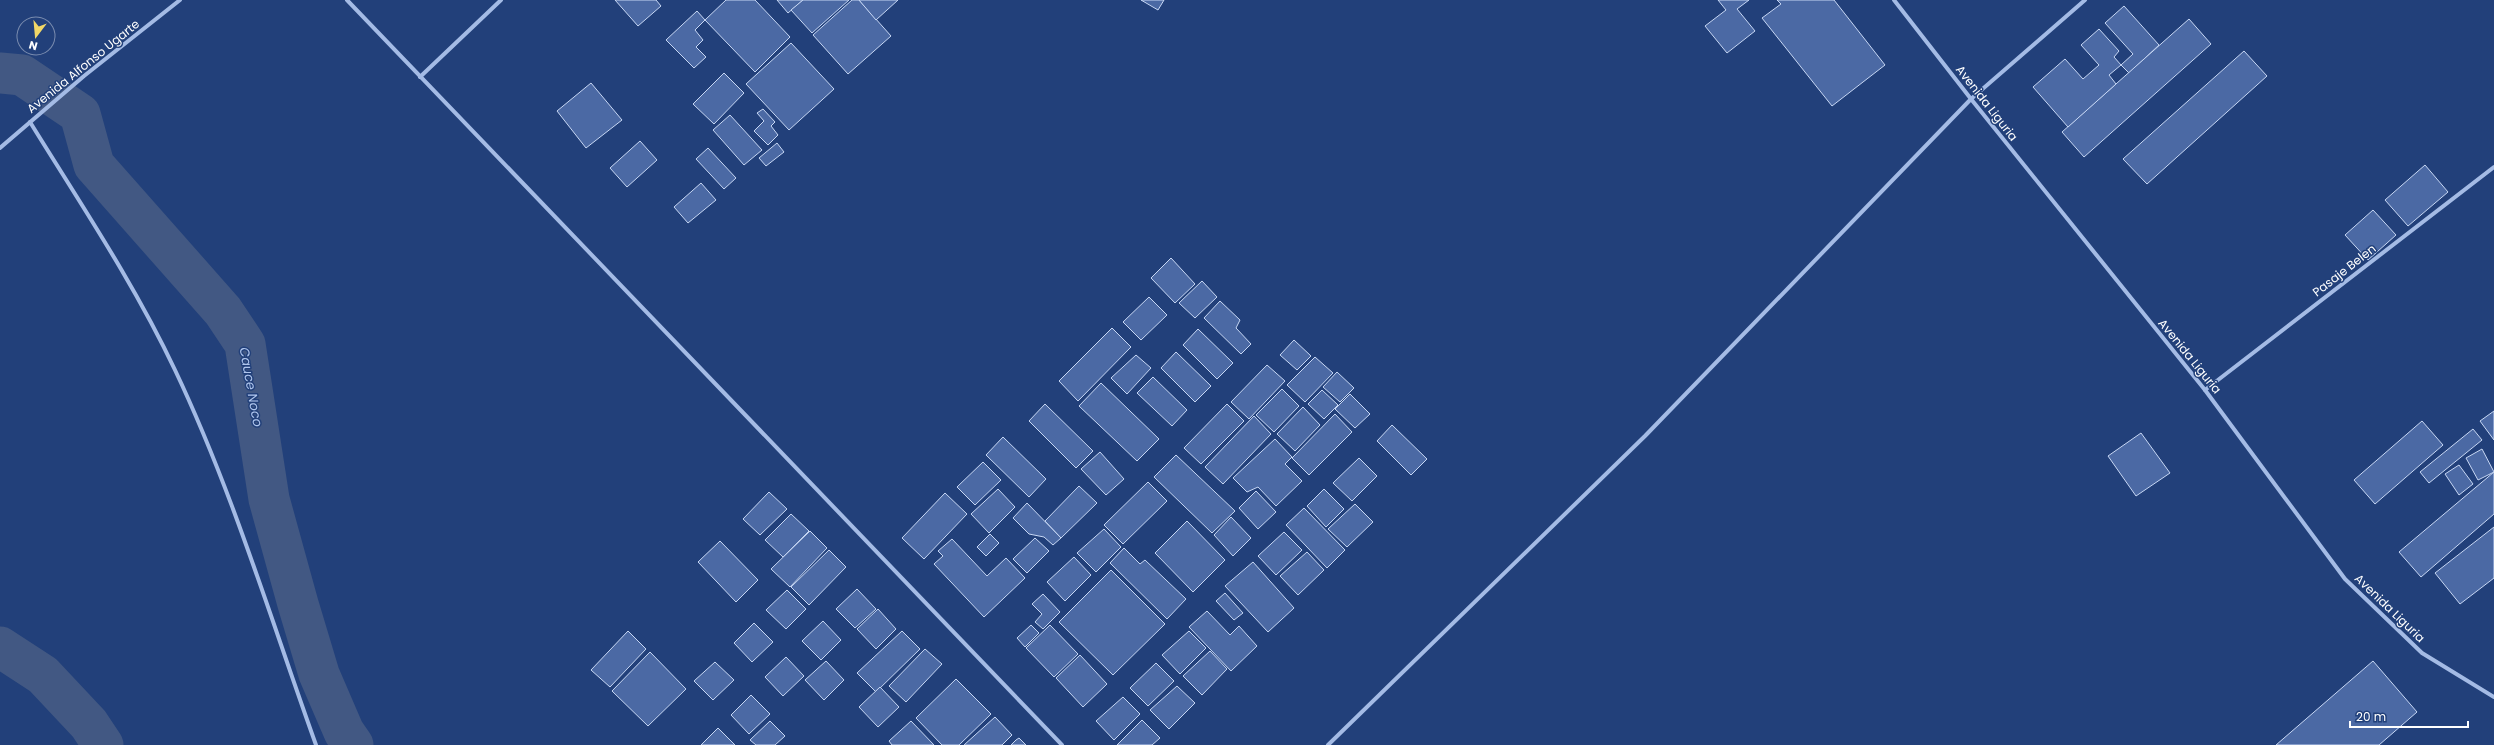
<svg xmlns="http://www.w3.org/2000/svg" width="2494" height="745" font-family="Poppins,sans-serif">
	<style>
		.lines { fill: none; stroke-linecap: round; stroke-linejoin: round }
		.canal { stroke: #425883; stroke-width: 41 }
		.building { fill: #4b69a4; stroke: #c7d7f4 }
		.street { stroke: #a4bbe5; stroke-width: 4 }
		.labels { text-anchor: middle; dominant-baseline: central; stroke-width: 3; stroke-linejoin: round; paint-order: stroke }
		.street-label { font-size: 12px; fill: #fff; stroke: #22407a }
		.water-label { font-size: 13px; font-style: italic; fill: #afc5ed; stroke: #22407a }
	</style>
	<rect width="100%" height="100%" fill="#22407a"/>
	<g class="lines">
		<g class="canal">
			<polyline points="0,73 22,75 80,114 94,165 223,311 245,344 269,499 298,604 319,674 344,732 353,745"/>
			<polyline points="0,647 43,675 89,724 103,745"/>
		</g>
	</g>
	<g class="building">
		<polygon points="615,0 656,0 661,6 638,26"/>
		<polygon points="726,0 755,0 790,37 755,72 705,20"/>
		<polygon points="777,0 803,0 788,13"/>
		<polygon points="803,0 849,0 812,33 791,10"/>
		<polygon points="852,0 859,0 891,36 848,74 813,35"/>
		<polygon points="859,0 898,0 876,20"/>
		<polygon points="1141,0 1164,0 1158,10"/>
		<polygon points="1718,0 1749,0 1737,9 1755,31 1727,53 1705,26 1726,10"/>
		<polygon points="1777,0 1834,0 1885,65 1832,106 1762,18 1781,4"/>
		<polygon points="2124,6 2159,45 2129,73 2121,65 2133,54 2105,23"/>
		<polygon points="697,11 705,20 695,30 703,40 696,47 706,57 694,68 666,40"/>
		<polygon points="2189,19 2211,44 2084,157 2062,132"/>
		<polygon points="2099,29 2119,51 2114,57 2121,65 2109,75 2116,84 2068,127 2033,87 2065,59 2083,79 2099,65 2081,45"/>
		<polygon points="791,43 834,89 789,130 746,84"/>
		<polygon points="2244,51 2267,76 2147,184 2123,159"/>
		<polygon points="724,73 744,93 714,124 693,104"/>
		<polygon points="591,83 622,120 586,148 557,111"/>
		<polygon points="763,109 775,122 771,126 778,135 768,145 754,131 764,121 757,113"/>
		<polygon points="730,115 762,150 744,165 713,130"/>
		<polygon points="640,141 657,160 627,187 610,168"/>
		<polygon points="777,143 784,152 766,166 759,158"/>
		<polygon points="708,148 736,178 724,189 696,159"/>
		<polygon points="2425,165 2448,192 2408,226 2385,200"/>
		<polygon points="701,183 716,200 688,223 674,207"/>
		<polygon points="2373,210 2396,235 2368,260 2345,235"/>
		<polygon points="1171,258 1195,284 1175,303 1151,278"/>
		<polygon points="1202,281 1217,297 1195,318 1179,303"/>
		<polygon points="1149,297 1167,315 1141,340 1123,322"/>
		<polygon points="1220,301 1240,320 1236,328 1251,344 1241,354 1204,318"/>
		<polygon points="1112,328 1131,347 1078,401 1059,381"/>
		<polygon points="1198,329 1233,363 1217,379 1183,345"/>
		<polygon points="1294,340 1311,356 1297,370 1280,355"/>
		<polygon points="1176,352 1211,386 1195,402 1161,368"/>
		<polygon points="1136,355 1151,368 1127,394 1111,378"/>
		<polygon points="1315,357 1333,373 1305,402 1287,385"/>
		<polygon points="1267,365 1285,381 1249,419 1231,402"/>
		<polygon points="1337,372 1354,388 1340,402 1323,387"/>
		<polygon points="1153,377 1187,410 1172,426 1137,393"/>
		<polygon points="1101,383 1159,439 1137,461 1079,406"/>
		<polygon points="1282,389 1299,406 1274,432 1256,415"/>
		<polygon points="1322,390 1338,405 1324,419 1308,404"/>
		<polygon points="1350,394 1370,414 1355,428 1335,409"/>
		<polygon points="1045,404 1093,451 1076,468 1029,421"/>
		<polygon points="1227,404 1244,421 1201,464 1184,448"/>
		<polygon points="1303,407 1320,425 1295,451 1277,434"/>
		<polygon points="2494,411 2494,440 2480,421"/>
		<polygon points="1335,414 1352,432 1309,475 1292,458"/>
		<polygon points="1254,416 1271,434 1223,484 1205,467"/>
		<polygon points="2422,421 2443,445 2375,504 2354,480"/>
		<polygon points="1392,425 1427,459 1411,475 1377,441"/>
		<polygon points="2473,429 2482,440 2429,483 2420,472"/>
		<polygon points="2141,433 2170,473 2136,496 2108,456"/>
		<polygon points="1003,437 1046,479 1029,497 986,455"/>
		<polygon points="1275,439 1292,457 1285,464 1302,481 1276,506 1258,487 1247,492 1233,478"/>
		<polygon points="2482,449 2494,472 2478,480 2466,458"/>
		<polygon points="1100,452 1124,479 1106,495 1081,469"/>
		<polygon points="1176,455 1235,511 1212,533 1154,477"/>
		<polygon points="1359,458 1377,476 1352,501 1333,483"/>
		<polygon points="983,462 1001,480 975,505 957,487"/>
		<polygon points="2459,465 2473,484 2459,495 2445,474"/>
		<polygon points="2494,472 2494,514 2421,577 2399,552"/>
		<polygon points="1148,482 1167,501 1123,544 1104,525"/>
		<polygon points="1079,486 1097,503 1061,538 1045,521"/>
		<polygon points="998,489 1015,507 989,533 971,514"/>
		<polygon points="1324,489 1344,509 1326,527 1307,506"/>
		<polygon points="1256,491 1276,512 1258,529 1239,508"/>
		<polygon points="769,492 787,509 760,535 743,519"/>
		<polygon points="945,493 967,514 924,559 902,538"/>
		<polygon points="1027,503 1061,538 1053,545 1044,537 1029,534 1013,518"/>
		<polygon points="1355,504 1373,522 1347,547 1328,529"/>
		<polygon points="1304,508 1345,550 1327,568 1286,525"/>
		<polygon points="791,514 809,531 783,557 765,540"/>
		<polygon points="1231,517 1251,538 1233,556 1214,535"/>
		<polygon points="1187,521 1225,560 1193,592 1155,553"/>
		<polygon points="2494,527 2494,578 2460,604 2435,573"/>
		<polygon points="1104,529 1121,547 1096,572 1077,553"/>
		<polygon points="810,531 827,548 790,587 771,569"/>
		<polygon points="1284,532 1302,550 1276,575 1258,556"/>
		<polygon points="990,534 999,543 986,556 977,547"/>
		<polygon points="1035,538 1049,551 1027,573 1013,559"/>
		<polygon points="952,539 987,576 1006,558 1025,578 984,617 934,564 943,556 938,551"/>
		<polygon points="720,541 758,580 736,602 698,562"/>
		<polygon points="1124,548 1140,564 1145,560 1186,599 1167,619 1110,563"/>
		<polygon points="829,550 846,567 809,605 791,587"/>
		<polygon points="1307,552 1324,570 1298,595 1280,576"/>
		<polygon points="1074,557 1091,575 1065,601 1047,582"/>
		<polygon points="1253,562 1294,608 1268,632 1225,586"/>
		<polygon points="1111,570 1165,624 1113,675 1059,622"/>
		<polygon points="857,589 876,609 855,628 836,609"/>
		<polygon points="787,590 806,609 786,629 766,610"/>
		<polygon points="1225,593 1243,613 1234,620 1216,601"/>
		<polygon points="1043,594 1060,612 1043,629 1035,622 1042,614 1032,604"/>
		<polygon points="878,609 896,629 876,649 857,629"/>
		<polygon points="1207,611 1230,635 1239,626 1257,646 1231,671 1189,627"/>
		<polygon points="823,621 841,640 821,660 802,641"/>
		<polygon points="754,623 773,642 752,662 734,643"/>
		<polygon points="1031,625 1039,633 1025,647 1017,638"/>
		<polygon points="1050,625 1078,654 1054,677 1026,648"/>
		<polygon points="628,631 646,649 610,687 591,670"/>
		<polygon points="902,631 920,649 876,692 857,673"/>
		<polygon points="1189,631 1206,648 1180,674 1162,655"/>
		<polygon points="925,649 942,664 906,702 889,686"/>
		<polygon points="1210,651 1227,669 1202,695 1183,676"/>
		<polygon points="650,652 686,689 648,726 612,691"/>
		<polygon points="1080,655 1107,684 1083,707 1056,678"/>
		<polygon points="786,657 804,676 783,696 765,677"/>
		<polygon points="826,661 844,680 824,700 805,680"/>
		<polygon points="2373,661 2417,712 2379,745 2276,745"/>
		<polygon points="715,662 734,680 713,700 694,681"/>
		<polygon points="1156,663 1174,681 1148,706 1130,688"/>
		<polygon points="956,679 991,714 959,745 942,745 916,718"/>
		<polygon points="1177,686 1195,703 1169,729 1150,710"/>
		<polygon points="880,687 899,707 878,727 859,707"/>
		<polygon points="751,695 770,714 749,734 731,715"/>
		<polygon points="1123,697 1140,714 1114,740 1096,721"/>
		<polygon points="995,717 1012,735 1002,745 964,745"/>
		<polygon points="1142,720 1160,738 1152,745 1117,745"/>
		<polygon points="770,721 785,736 775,745 756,745 750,740"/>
		<polygon points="911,721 934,745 892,745 889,741"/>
		<polygon points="718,728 735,745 701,745"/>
		<polygon points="1019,738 1026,745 1011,745 1016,740"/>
	</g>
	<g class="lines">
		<g class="street">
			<polyline points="347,0 1062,745"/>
			<polyline points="1894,0 1971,99 2205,390 2345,579 2422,653 2494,697"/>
			<polyline points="420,77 501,0"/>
			<path d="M30,122C80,203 134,283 175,370C232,490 271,620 316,745"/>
			<polyline points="0,148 84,76 180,0"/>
			<polyline points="2205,390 2494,167"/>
			<polyline points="1328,745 1645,436 1971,99 2085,0"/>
		</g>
	</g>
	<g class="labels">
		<g class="street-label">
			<text transform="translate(83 66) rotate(-39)">Avenida Alfonso Ugarte</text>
			<text transform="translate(1987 103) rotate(52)">Avenida Liguria</text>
			<text transform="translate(2344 270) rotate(-38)">Pasaje Belen</text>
			<text transform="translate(2190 356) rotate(51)">Avenida Liguria</text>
			<text transform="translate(2390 608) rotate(44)">Avenida Liguria</text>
		</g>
		<g class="water-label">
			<text transform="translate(251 387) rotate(80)">Cauce Noco</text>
		</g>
	</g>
	<g transform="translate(36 36) rotate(196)"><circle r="19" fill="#22407a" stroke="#7a8caf"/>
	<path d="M0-3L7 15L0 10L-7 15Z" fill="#f1d767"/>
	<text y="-6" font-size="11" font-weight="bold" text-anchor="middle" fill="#ffffff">N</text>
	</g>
	<path d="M2350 721v6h118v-6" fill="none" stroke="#ffffff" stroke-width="2"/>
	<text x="2356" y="721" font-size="12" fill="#ffffff" stroke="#22407a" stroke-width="3" paint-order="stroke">20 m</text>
</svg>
